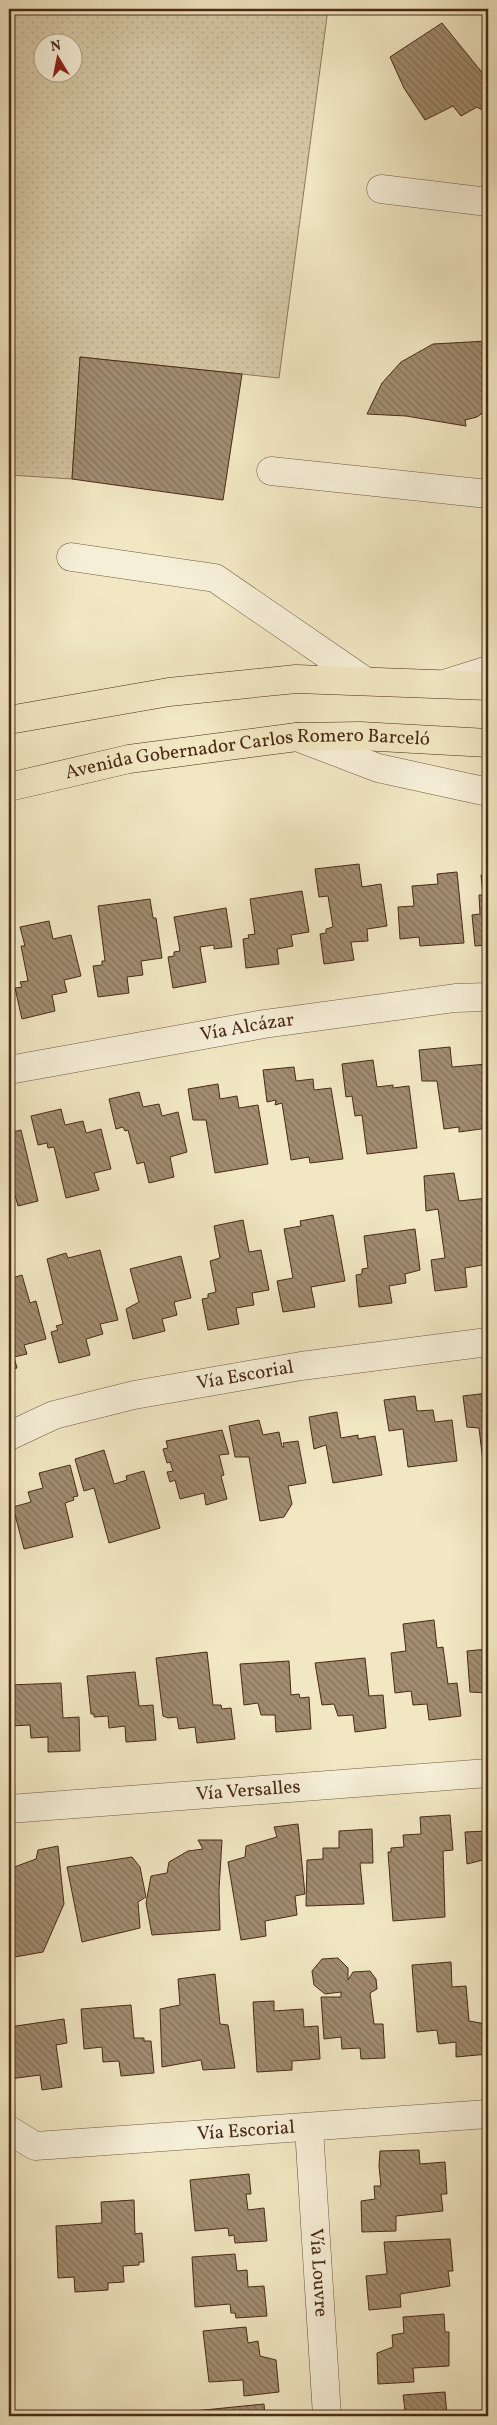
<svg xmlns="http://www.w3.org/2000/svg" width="497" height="2425" font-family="Vollkorn,serif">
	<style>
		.grass { fill: url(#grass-dots); stroke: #90785e; fill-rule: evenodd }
		.building { fill: url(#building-back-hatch); stroke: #4a2916 }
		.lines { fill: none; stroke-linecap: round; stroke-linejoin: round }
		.minor-casing { stroke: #745841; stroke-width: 29 }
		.major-casing { stroke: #4a2916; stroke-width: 29 }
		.minor { stroke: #f6efd8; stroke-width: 28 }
		.major { stroke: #f1e7c3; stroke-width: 28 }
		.labels { text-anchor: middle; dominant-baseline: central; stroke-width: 4.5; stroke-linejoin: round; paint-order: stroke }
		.street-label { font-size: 19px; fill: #4a2916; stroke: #f6efd8 }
	</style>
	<defs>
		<pattern id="grass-dots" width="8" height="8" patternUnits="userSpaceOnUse" patternTransform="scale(1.25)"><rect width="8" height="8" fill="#d5c7a6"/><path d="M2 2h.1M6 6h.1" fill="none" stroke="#b8ab8e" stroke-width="1.8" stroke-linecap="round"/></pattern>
		<pattern id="building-back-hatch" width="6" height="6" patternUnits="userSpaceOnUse" patternTransform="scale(1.25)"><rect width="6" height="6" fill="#a18c70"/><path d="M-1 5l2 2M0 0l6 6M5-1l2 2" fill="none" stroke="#85725b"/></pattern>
	</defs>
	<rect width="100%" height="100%" fill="#f1e7c3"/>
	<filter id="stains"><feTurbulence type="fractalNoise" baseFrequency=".004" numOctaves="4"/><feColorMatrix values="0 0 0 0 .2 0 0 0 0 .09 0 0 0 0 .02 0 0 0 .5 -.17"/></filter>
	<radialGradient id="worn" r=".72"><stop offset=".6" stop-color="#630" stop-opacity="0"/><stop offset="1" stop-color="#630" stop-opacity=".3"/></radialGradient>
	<path class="grass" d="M9,9H328L279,378L80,357L72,479L9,475ZM42,42H72V72H42Z"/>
	<g class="building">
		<polygon points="442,23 488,80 488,106 482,110 477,107 461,116 453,106 425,120 404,88 390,57"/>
		<polygon points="488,341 488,409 477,417 465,420 466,426 406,416 367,414 382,383 401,362 433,344"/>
		<polygon points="80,357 242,374 223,500 72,479"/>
		<polygon points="359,864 362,887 381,884 387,926 367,929 368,941 351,942 354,960 324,964 320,934 326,933 326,929 333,927 328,896 319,897 315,869"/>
		<polygon points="457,872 464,943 420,946 419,937 400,939 398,907 414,906 412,886 438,884 437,874"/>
		<polygon points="481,875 488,875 488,945 475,946 472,915 480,914 479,895 483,895"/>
		<polygon points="302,891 309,932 291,935 293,946 277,949 279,964 246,968 243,939 249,938 248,935 255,934 250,899"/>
		<polygon points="150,899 153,918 156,918 162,958 141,961 143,975 127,977 129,993 98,997 93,966 102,965 102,961 105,961 98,906"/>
		<polygon points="226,908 232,947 214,949 214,945 200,947 206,982 173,988 168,957 174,956 174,952 180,951 174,917"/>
		<polygon points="49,921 53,939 71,935 81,976 64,980 67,992 52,995 55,1011 22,1019 15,988 22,987 20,982 28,981 21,946 25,946 20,927"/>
		<polygon points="450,1047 452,1067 487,1064 488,1128 459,1132 459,1127 444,1129 437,1081 422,1081 419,1050"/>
		<polygon points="373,1060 377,1087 393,1085 393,1088 409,1086 417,1148 367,1154 362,1115 355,1116 352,1096 346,1097 342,1064"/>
		<polygon points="294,1067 296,1081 313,1079 314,1090 331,1088 343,1159 310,1163 309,1157 291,1160 282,1103 275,1105 276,1100 267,1102 263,1070"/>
		<polygon points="218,1084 220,1099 237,1096 239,1108 258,1105 268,1164 215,1173 206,1120 193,1120 188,1089"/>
		<polygon points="139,1092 143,1107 159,1104 162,1116 178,1112 187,1152 170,1157 174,1177 149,1183 144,1162 137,1164 128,1130 125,1131 123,1127 116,1129 109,1099"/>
		<polygon points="61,1109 65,1125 83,1121 86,1133 101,1129 111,1169 94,1173 99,1190 66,1198 54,1147 48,1148 47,1143 38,1145 31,1116"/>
		<polygon points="21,1130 38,1201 18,1206 15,1195 9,1196 9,1133"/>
		<polygon points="454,1173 459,1201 488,1198 488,1264 465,1268 467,1287 435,1291 431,1260 445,1258 438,1209 426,1211 424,1176"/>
		<polygon points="333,1215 345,1281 311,1287 315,1307 283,1312 277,1281 293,1278 284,1229 301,1226 300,1221"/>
		<polygon points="243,1220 249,1252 261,1250 269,1290 252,1293 254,1305 236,1308 239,1324 208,1330 202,1299 208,1298 208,1294 216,1292 210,1261 220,1258 214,1226"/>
		<polygon points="415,1229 420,1270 405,1274 406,1283 389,1286 392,1303 359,1307 356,1275 362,1274 362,1269 368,1268 364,1236"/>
		<polygon points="100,1250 118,1320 100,1324 103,1334 86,1339 90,1355 59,1363 51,1332 58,1330 56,1326 63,1324 47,1259 66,1253 68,1258"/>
		<polygon points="181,1256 191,1298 174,1302 177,1315 162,1319 165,1331 133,1339 126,1309 139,1302 130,1269"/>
		<polygon points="22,1275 30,1303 36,1301 46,1339 24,1345 27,1354 14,1357 17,1368 9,1370 9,1279"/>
		<polygon points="488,1393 488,1479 485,1479 479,1428 467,1427 463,1396"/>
		<polygon points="415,1396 417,1411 433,1410 435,1422 452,1420 457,1461 408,1467 403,1429 389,1431 384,1400"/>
		<polygon points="337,1412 341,1438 358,1435 358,1439 375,1436 382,1475 333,1483 326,1445 314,1449 309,1417"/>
		<polygon points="259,1420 263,1435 279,1432 282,1447 284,1447 283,1443 298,1441 306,1483 288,1486 292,1504 284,1517 260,1521 249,1457 235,1457 229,1426"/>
		<polygon points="222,1430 229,1454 219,1455 224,1475 221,1476 227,1499 206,1505 204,1493 180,1499 175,1480 170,1482 167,1472 173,1471 170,1462 167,1463 163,1449 168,1448 166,1441"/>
		<polygon points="104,1450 114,1484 127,1480 126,1476 144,1471 160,1528 109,1543 94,1488 84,1491 75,1459"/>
		<polygon points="70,1465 78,1496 73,1497 74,1500 65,1503 73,1537 24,1549 13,1507 31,1502 28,1492 43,1488 39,1473"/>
		<polygon points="434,1620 437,1648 443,1647 448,1684 457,1683 461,1716 429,1720 427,1704 413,1705 411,1691 395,1693 391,1653 406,1651 403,1624"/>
		<polygon points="488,1649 488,1693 470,1692 467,1651"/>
		<polygon points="207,1652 213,1705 221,1705 222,1709 231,1708 235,1739 197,1743 195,1727 179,1729 177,1717 168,1718 163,1716 156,1658"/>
		<polygon points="365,1658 369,1696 383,1695 386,1728 355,1732 353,1715 338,1716 334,1704 322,1705 315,1663"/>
		<polygon points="289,1661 291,1695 299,1694 300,1698 309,1697 311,1729 276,1732 275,1715 261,1715 258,1703 244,1705 240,1664"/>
		<polygon points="135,1672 139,1706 153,1705 156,1740 126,1742 125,1726 109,1728 108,1716 94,1717 94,1714 91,1714 87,1676"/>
		<polygon points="61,1683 63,1718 79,1717 80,1751 48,1752 48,1737 31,1738 30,1725 11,1726 9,1685"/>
		<polygon points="450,1815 453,1850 443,1851 445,1917 393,1921 388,1852 391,1852 391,1848 404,1847 403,1835 421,1834 420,1817"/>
		<polygon points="298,1824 305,1894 295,1896 297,1915 265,1921 266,1936 241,1940 228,1862 245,1857 246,1846 277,1837 274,1827"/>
		<polygon points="372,1829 373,1863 360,1863 364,1904 306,1906 307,1860 323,1859 323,1848 339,1848 339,1831"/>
		<polygon points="488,1831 488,1899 486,1899 483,1860 467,1864 465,1832"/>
		<polygon points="198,1840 222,1840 219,1890 220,1930 152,1935 146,1903 151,1876 167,1873 169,1862 188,1851 203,1849"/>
		<polygon points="58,1846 64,1904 43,1952 9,1958 9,1869 36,1859 38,1850"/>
		<polygon points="132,1857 140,1867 146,1897 138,1902 140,1928 82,1942 67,1867"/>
		<polygon points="338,1958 348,1968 348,1980 353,1972 370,1971 376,1979 377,1989 370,1993 374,2024 383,2024 385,2058 361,2059 360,2048 342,2049 341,2037 324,2039 321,1997 341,1997 341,1992 325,1994 314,1985 312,1971 322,1959"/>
		<polygon points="451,1962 452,1987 466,1986 469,2021 486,2024 488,2054 456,2057 456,2042 439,2044 437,2030 417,2032 412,1965"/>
		<polygon points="215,1974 220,2024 228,2025 235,2068 203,2070 201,2060 162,2067 160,2009 180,2005 178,1979"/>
		<polygon points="274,2001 274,2011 303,2009 304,2027 318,2026 320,2059 292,2061 292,2070 257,2072 253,2002"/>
		<polygon points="131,2005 134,2038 144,2038 144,2041 151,2041 154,2073 121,2076 119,2061 103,2062 102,2047 84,2049 81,2009"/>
		<polygon points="64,2019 67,2043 56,2045 62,2087 42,2090 40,2075 9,2079 9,2027"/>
		<polygon points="419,2150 420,2164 445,2162 447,2194 441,2194 443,2211 396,2216 396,2231 362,2232 361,2201 375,2199 374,2186 381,2186 379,2166 380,2151"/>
		<polygon points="249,2174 251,2194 246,2194 248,2210 264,2208 267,2241 235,2243 234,2235 229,2236 228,2228 195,2231 190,2180"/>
		<polygon points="134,2200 135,2234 142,2233 144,2262 139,2262 139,2265 123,2266 124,2282 108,2283 108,2290 75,2292 74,2277 58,2278 56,2226 102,2223 101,2202"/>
		<polygon points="450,2239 453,2271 448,2271 450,2286 400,2294 401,2307 369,2310 366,2276 387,2274 384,2242"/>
		<polygon points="235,2254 237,2271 247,2270 248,2287 264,2286 267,2316 236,2318 235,2313 231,2313 230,2304 195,2307 192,2257"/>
		<polygon points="444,2314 445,2332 449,2332 449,2366 413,2368 414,2382 378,2384 377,2353 393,2347 392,2335 404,2333 403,2317"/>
		<polygon points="246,2327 248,2343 258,2341 260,2356 276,2360 279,2392 244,2396 243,2380 209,2382 203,2331"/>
		<polygon points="445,2392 447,2416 393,2416 393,2412 405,2410 403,2395"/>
		<polygon points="264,2404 265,2416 184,2416 184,2412"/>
	</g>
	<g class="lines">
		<g class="minor-casing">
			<g id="minor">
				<polyline points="381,189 488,202"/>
				<polyline points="271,471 488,494"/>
				<polyline points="71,557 215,578 365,681"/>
				<polyline points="447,683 488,670"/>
				<polyline points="297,737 378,768 488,792"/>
				<path id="s1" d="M9,1070L264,1024L455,998L488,997"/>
				<path id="s2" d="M9,1436L54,1415L134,1395L301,1366L488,1342"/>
				<path id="s3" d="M9,1809L488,1773"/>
				<path id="s4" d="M309,2128L327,2416"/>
				<path id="s5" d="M9,2130L35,2146L50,2145L488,2114"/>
			</g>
		</g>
		<g class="major-casing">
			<g id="major">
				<polyline points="9,720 169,692 296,679 488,686"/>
				<path id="s6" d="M9,787L129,759L297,737L360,736L488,743"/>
			</g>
		</g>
		<use href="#minor" class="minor"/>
		<use href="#major" class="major"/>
	</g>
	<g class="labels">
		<g class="street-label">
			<text stroke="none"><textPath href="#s6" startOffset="242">Avenida Gobernador Carlos Romero Barceló</textPath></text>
			<text stroke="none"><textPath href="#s1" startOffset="242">Vía Alcázar</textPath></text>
			<text stroke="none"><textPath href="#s2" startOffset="245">Vía Escorial</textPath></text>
			<text stroke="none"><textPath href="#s3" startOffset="240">Vía Versalles</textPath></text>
			<text stroke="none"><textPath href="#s5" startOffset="242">Vía Escorial</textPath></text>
			<text stroke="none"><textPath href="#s4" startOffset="145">Vía Louvre</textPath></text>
		</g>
	</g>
	<rect width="497" height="2425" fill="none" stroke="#f1e7c3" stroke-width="30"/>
	<rect x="10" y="10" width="477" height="2405" fill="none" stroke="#4a2916" stroke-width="2.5"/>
	<rect x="15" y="15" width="467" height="2395" fill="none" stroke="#4a2916"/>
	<g transform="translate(58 58) rotate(350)"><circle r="24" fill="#f6efd8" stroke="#b1a08a"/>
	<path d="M0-4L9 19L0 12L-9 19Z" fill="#8f2418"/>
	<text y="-8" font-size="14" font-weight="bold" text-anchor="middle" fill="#4a2916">N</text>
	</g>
	<rect width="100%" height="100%" filter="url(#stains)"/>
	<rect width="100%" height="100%" fill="url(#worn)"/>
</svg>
